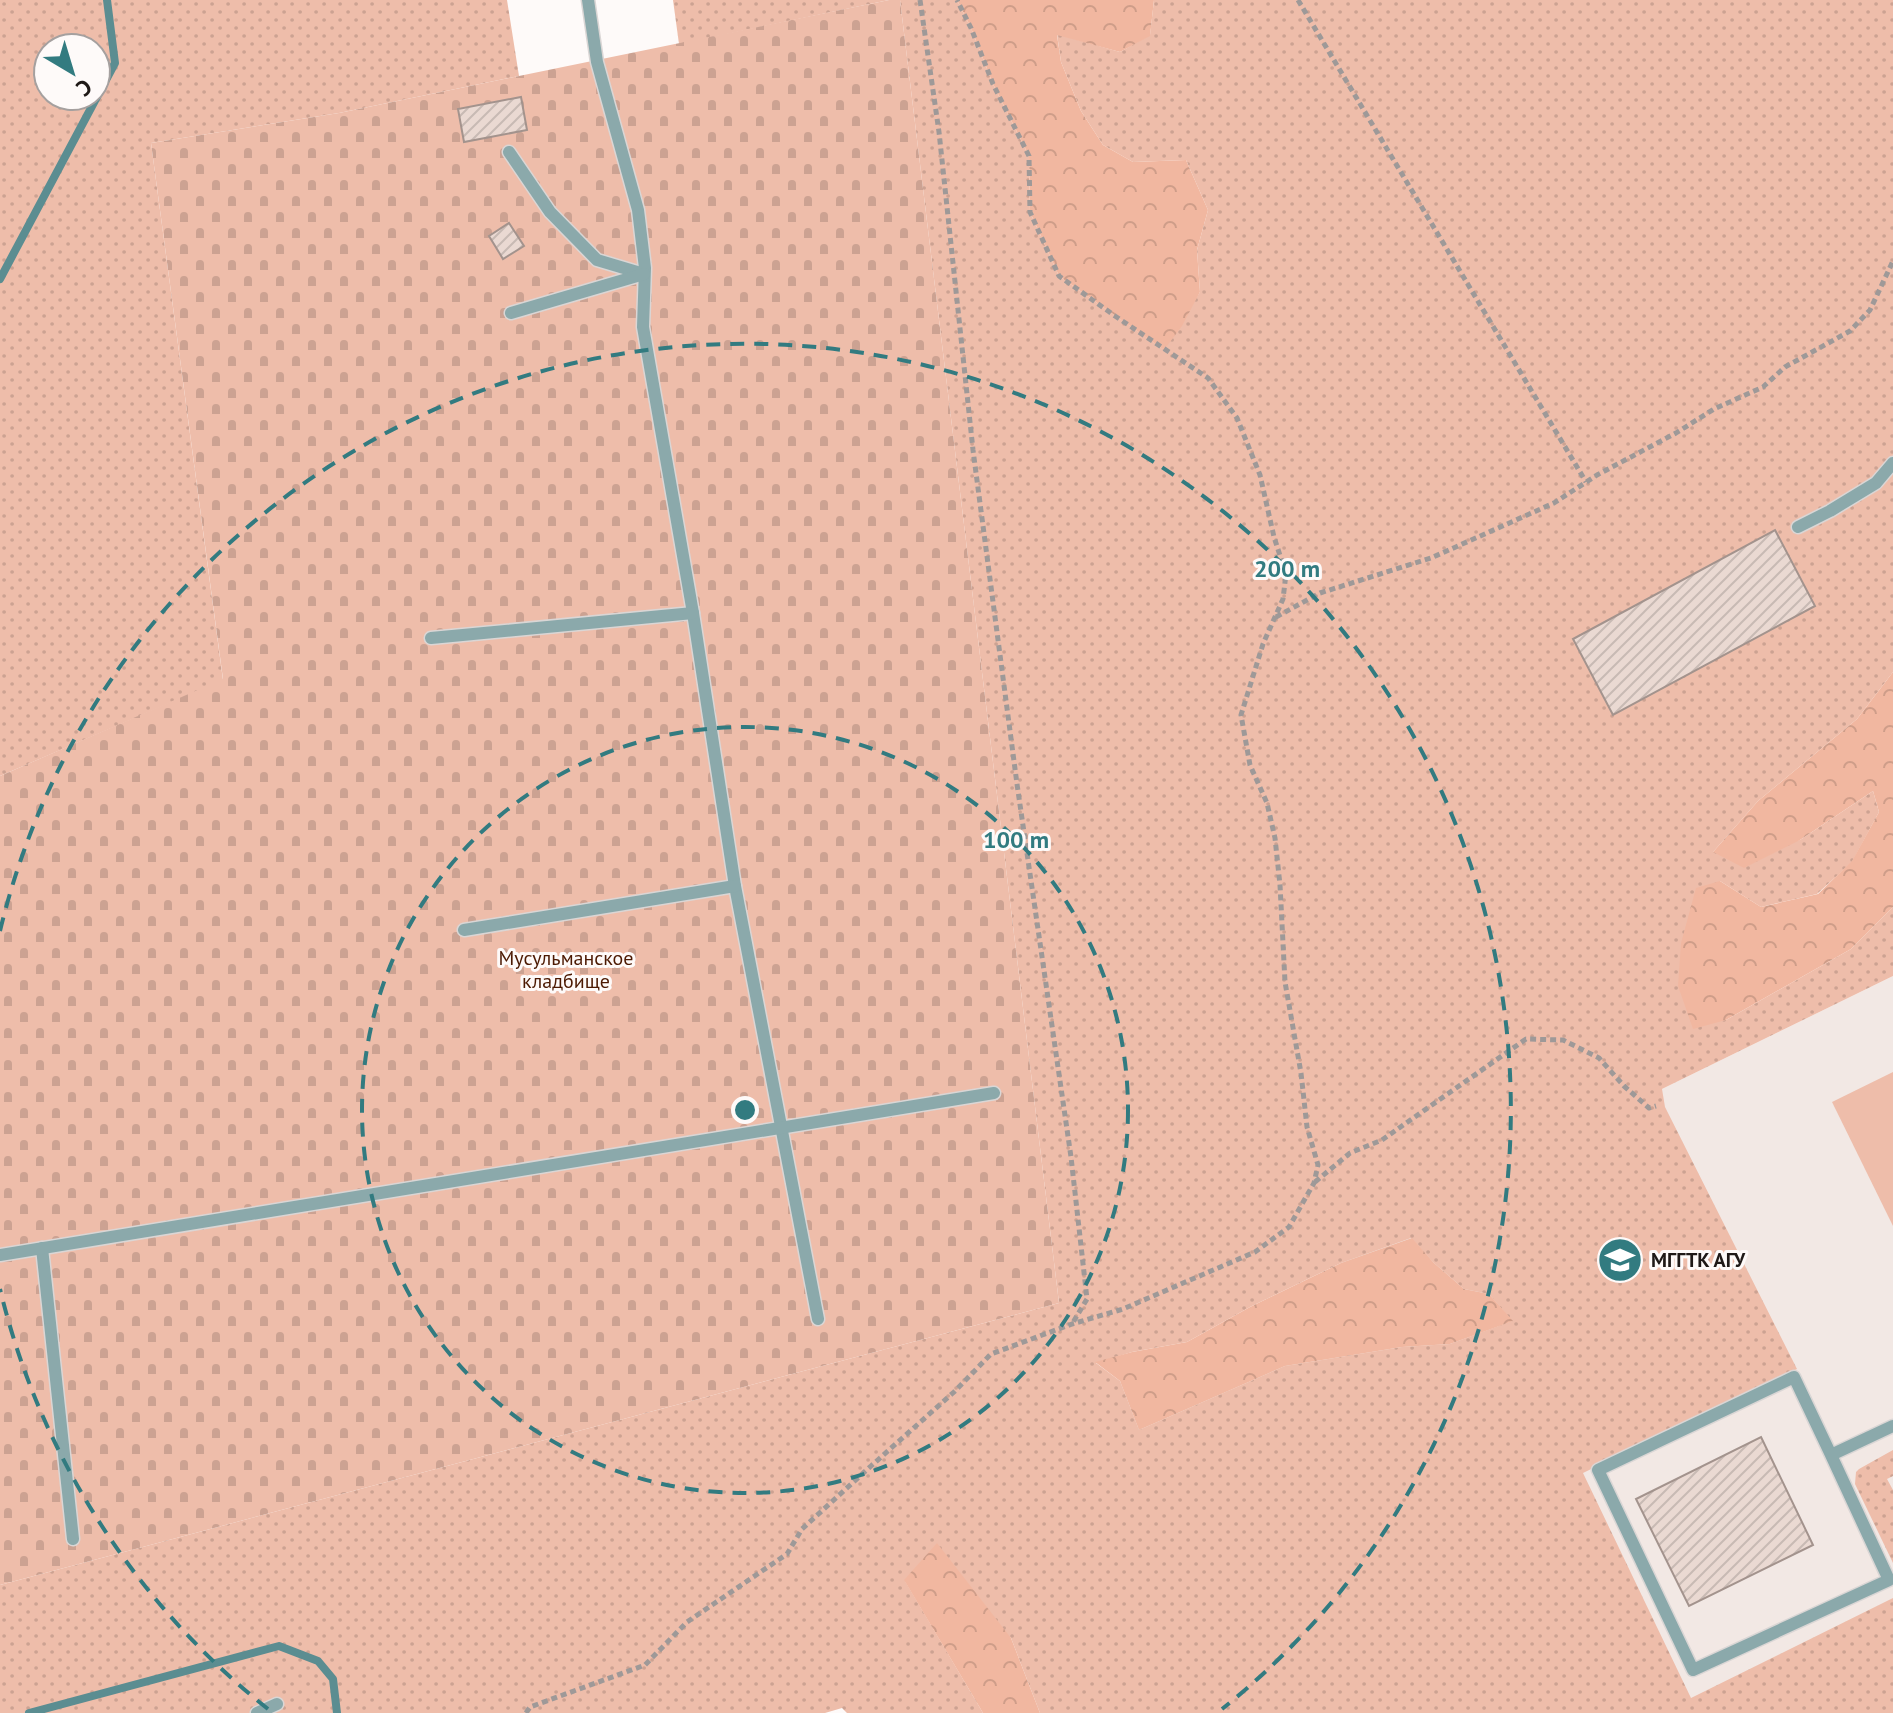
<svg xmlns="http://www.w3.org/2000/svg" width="1893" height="1713" font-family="'PT Sans',sans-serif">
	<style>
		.built { fill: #f2e8e4 }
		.grass { fill: url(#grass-dots); fill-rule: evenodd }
		.forest { fill: url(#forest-crowns) }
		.cemetery { fill: url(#cemetery-stones) }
		.pitch { fill: #eebdaa }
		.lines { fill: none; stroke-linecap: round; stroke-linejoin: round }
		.stream { stroke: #5b8d91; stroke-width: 8 }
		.building { fill: url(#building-hatch); stroke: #a3938d; stroke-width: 2 }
		.service-casing { stroke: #dad6d5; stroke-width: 15 }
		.path { stroke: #9e9998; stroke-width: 5; stroke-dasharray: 6 4; stroke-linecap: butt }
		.service { stroke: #8ba9ab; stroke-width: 12 }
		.ring { fill: none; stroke: #327b80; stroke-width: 4; stroke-dasharray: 14 10 }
		.labels { text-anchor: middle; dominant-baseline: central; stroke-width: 6; stroke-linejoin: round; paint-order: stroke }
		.park-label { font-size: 20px; fill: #4c1902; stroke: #fefaf9 }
		.poi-label { font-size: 20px; font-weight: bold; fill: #1f1917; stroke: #fefaf9; text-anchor: start }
		.centre { fill: #327b80; stroke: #fefaf9; stroke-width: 4 }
		.ring-label { font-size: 24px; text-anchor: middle; font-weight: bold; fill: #327b80; stroke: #fefaf9; stroke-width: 6; stroke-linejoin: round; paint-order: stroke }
	</style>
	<defs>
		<pattern id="grass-dots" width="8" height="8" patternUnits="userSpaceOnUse" patternTransform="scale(2)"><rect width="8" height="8" fill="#eebdaa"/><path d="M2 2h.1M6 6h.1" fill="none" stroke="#cca292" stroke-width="1.8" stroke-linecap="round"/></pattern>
		<pattern id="forest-crowns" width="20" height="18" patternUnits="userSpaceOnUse" patternTransform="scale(2)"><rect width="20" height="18" fill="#f1b7a0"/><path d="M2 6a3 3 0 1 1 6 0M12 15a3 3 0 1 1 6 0" fill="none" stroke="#ce9d89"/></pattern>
		<pattern id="cemetery-stones" width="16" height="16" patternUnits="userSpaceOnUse" patternTransform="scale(2)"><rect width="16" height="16" fill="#eebdaa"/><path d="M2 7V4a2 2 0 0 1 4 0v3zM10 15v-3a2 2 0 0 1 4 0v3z" fill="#cca292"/></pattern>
		<pattern id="building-hatch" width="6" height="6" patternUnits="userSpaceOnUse" patternTransform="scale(2)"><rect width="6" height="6" fill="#ead9d2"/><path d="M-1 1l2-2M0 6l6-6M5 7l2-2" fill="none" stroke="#c8bab4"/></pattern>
	</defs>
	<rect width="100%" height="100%" fill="#fefaf9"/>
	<polygon class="built" points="1893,976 1893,1713 1204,1713 1033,1430 1662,1089"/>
	<g class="grass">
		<path d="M0,0H507L519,76L339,113L151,143L223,680L0,776ZM48,48H96V96H48Z"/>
		<polygon points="673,0 889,0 679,44"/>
		<path d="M900,0H957L971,28L993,84L1029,156L1030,212L1059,276L1163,349L1200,292L1197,250L1208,210L1186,160L1133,162L1103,145L1081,111L1061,62L1057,34L1120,52L1150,35L1154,0H1893V672L1857,719L1758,801L1713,852L1800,840L1873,791L1879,812L1852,862L1817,894L1761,907L1720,881L1726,1020L1851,949L1893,907V976L1662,1089L1665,1107L1797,1369L1583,1473L1691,1698L1893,1598V1713H1040L1011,1638L905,1581L983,1713H847L842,1708L825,1713H0V1585L1059,1303ZM1411,1238L1434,1263L1464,1289L1489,1294L1512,1321L1450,1344L1402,1347L1285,1366L1139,1430L1120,1381L1096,1363L1132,1352L1187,1342L1250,1307L1341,1263Z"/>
		<polygon points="1893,1450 1893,1476 1887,1479 1893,1490 1893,1563 1855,1484 1856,1472 1859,1469"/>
	</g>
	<g class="forest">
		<polygon points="957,0 1154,0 1150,36 1120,52 1057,35 1061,62 1081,111 1103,145 1133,162 1186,160 1208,210 1197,250 1200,292 1182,326 1164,350 1059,276 1030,212 1029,156 993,84 971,28"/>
		<polygon points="1893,672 1893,907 1851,949 1726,1020 1693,1029 1678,986 1681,943 1696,888 1720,881 1761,907 1818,894 1852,861 1879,812 1873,791 1800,840 1744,868 1713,852 1758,801 1857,719"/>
		<polygon points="1412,1238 1434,1263 1464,1289 1489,1294 1513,1321 1450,1344 1402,1347 1285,1366 1139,1430 1120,1381 1095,1362 1132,1352 1187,1342 1250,1307 1341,1263"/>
		<polygon points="937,1543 1011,1638 1040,1713 983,1713 904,1580"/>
	</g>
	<polygon class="cemetery" points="889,0 900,0 1059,1303 0,1585 0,776 223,679 151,143 339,113"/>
	<polygon class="pitch" points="1893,1072 1893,1226 1832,1102"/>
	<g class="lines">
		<g class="stream">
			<polyline points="0,279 115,63 107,0"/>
			<polyline points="29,1713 279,1646 318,1661 333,1679 337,1713"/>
		</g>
	</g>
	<g class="building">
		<polygon points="521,97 527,130 464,142 458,109"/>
		<polygon points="509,223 524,246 503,259 489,236"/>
		<polygon points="1775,530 1815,606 1613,715 1573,639"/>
		<polygon points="1761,1437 1813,1545 1689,1606 1636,1499"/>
	</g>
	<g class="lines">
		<g class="service-casing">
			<g id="service">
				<polyline points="588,0 597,62 638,210 645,268 643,327 693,613 735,886 818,1319"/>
				<polyline points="509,152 550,212 597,260 644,274"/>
				<polyline points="511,313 644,274"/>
				<polyline points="1798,527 1830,511 1876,483 1893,463"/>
				<polyline points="431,638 693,613"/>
				<polyline points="464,930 735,886"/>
				<polyline points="42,1248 73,1539"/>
				<polyline points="0,1255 994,1093"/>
				<polyline points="1831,1455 1889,1580 1693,1670 1598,1470 1794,1377 1831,1455 1893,1426"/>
				<polyline points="257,1713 277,1704"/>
			</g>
		</g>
		<g class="path">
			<polyline points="920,0 939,132 973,450 1017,784 1071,1157 1087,1299 1072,1324"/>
			<polyline points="1298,0 1586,482"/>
			<polyline points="1276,617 1320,593 1431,558 1554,503 1597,475 1676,433 1714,409 1763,387 1785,367 1850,331 1870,310 1893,261"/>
			<polyline points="1315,1182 1350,1153 1382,1140 1526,1039 1563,1040 1599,1058 1624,1086 1649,1108 1656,1106"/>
			<polyline points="526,1713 530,1707 645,1665 687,1622 787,1554 802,1529 871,1466 954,1392 991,1354 1072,1324 1123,1309 1255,1252 1289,1227 1314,1183 1318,1165 1307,1127 1301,1073 1285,982 1280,885 1275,838 1267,803 1250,765 1241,715 1263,644 1283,599 1286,574 1274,537 1260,475 1237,418 1208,378 1115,316 1059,276 1030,212 1029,156 993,84 971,28 957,0"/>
		</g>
		<use href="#service" class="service"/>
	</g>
	<g class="ring">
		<circle cx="745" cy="1110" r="383"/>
		<path d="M268 1709A766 766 0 0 1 0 1289M0 931A766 766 0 1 1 1222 1709"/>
	</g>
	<defs>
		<g id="university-disc" transform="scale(2.3)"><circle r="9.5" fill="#327b80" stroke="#fefaf9"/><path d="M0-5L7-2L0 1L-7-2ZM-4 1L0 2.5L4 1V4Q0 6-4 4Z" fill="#fff"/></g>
	</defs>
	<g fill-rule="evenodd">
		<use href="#university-disc" x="1620" y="1260"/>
	</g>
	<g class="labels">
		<g class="park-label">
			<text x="566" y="958">Мусульманское<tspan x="566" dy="23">кладбище</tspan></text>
		</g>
		<g class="poi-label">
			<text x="1651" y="1260">МГГТК АГУ</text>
		</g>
	</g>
	<circle cx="745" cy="1110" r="12" class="centre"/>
	<g class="ring-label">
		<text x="1287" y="577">200 m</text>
		<text x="1016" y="848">100 m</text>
	</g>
	<g transform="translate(72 72) rotate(142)"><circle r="38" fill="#fefaf9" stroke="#a5a09f" stroke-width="2"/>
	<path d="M0-6L14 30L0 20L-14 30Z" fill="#327b80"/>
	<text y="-12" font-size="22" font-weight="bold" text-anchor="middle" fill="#1f1917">С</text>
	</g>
</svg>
